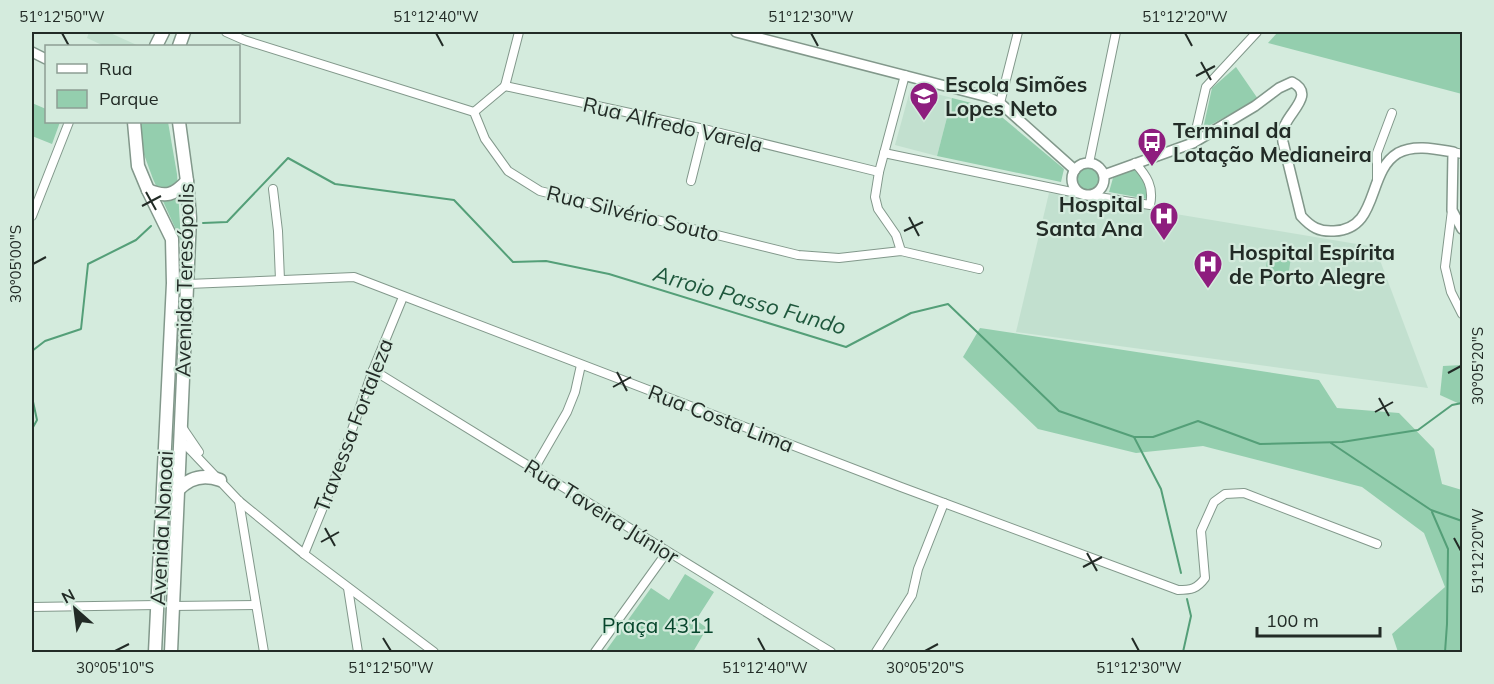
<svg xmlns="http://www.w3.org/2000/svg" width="1494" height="684" font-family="Mulish,sans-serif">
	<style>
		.built { fill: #c2e0cf }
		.green { fill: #94ceae }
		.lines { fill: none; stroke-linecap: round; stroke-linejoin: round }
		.stream { stroke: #549f78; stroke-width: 2 }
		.minor-casing { stroke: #82988b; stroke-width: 10 }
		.tertiary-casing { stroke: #82988b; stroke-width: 12 }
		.primary-casing { stroke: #82988b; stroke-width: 15 }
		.minor { stroke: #fff; stroke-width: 8 }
		.tertiary { stroke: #fff; stroke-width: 9 }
		.primary { stroke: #fff; stroke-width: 12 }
		.ticks { fill: none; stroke: #222b26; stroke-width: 2 }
		.labels { text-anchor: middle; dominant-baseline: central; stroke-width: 4.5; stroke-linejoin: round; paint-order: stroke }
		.poi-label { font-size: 21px; font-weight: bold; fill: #222b26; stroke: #d4ebdd; text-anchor: start }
		.street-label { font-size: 21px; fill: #222b26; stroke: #d4ebdd }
		.park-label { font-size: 21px; fill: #07462c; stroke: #d4ebdd }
		.water-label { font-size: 22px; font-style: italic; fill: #1f583d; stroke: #d4ebdd }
		.neatline { fill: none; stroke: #222b26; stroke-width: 2 }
		.ticks-label { font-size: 15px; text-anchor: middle; fill: #222b26 }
	</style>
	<rect width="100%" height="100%" fill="#d4ebdd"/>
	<g class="built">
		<polygon points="89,32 108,32 139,46 104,46 87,38"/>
		<polygon points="911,87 952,98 937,156 895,145"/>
		<polygon points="1049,193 1375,247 1428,388 1016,332"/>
	</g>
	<g class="green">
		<polygon points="1278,32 1462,32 1462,94 1268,43"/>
		<polygon points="1236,67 1258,99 1203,129 1212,88"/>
		<polygon points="952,98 991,108 1064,169 1061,182 937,156"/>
		<polygon points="32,103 46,109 46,122 60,122 52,144 32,136"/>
		<polygon points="141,122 168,122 177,174 181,241 153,179 142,149"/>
		<circle cx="1088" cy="179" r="13"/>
		<path d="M1134,169C1144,177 1149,186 1147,199L1109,192L1113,178Z"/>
		<polygon points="1269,248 1292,251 1287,283 1264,280"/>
		<polygon points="980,328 1319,380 1337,408 1399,413 1434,449 1442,484 1462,490 1462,652 1398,652 1392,634 1445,587 1424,533 1362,487 1203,446 1136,453 1038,429 963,357"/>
		<polygon points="1462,365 1462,405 1440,395 1443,366"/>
		<polygon points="685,574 714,592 696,620 707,628 693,652 605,652 651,588 669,600"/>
	</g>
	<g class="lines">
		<g class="stream">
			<polyline points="203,223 227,222 288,158 335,184 454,200 513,262 546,261 609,274 846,347 911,313 948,304 1059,411 1134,437 1153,437 1198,421 1260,444 1342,442 1418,430 1452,405 1462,403"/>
			<polyline points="32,351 45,341 81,329 88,264 136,240 151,226"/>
			<polyline points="32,397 37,420 32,429"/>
			<polyline points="1134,437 1161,489 1181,573"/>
			<polyline points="1331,443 1431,510 1462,521"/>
			<polyline points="1432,512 1448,549 1447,624 1445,652"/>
			<polyline points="1183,652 1191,616 1187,599"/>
		</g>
		<g class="minor-casing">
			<g id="minor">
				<polyline points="226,32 244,40 474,112 485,139 508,171 540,191 798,255 839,258 901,251 979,269"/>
				<polyline points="505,86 704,129 879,172"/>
				<polyline points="505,86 519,32"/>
				<polyline points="1000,103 1018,32"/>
				<polyline points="474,112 505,86"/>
				<polyline points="1193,143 1206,87 1257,32"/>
				<polyline points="1453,152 1462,154"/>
				<path d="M884,153L1086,195L1150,205C1154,187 1147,176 1135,163"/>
				<polyline points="1089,163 1116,32"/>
				<polyline points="1377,180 1377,153 1392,113"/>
				<polyline points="691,181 704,129"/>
				<polyline points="273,189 278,231 280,280"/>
				<polyline points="1452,210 1445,267 1451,292 1462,314"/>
				<polyline points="32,216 69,122"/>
				<polyline points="901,251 896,235 878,209 875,197 879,172 905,75"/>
				<path d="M188,284L354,277L901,487L1178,590C1191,590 1197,589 1205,578L1201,531L1214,502L1225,494L1244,493L1377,544"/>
				<polyline points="373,370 831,652"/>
				<polyline points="182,427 199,452"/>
				<polyline points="180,439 239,501 304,554 434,652"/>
				<polyline points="534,469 567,412 575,392 581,365"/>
				<polyline points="239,501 264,652"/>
				<polyline points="304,554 335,478 373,370 403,297"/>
				<polyline points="348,588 358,652"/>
				<polyline points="172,606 256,605"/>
				<polyline points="32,607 157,605"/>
				<polyline points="595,652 667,552"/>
				<polyline points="876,652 912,595 918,569 944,503"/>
			</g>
		</g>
		<g class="tertiary-casing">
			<g id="tertiary">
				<polyline points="736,32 988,97 1000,103 1075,170"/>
				<polyline points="32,52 46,59"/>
				<circle cx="1088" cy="179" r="16"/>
				<path d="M1104,175L1193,143L1255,106L1279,88L1292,82C1314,93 1293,109 1286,123C1282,129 1282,135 1283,142L1301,216C1311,227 1319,232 1334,231C1380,229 1366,172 1398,153C1414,144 1436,149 1453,152L1452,210L1462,229"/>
			</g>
		</g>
		<g class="primary-casing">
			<g id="primary">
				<polyline points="156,46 163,32"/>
				<polyline points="179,46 184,32"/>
				<polyline points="134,122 138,166 148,190 172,239 173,283 155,652"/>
				<path d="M148,190C166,198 174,195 187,181"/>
				<path d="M178,490C190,477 204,474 220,480"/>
				<polyline points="171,652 190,218 187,181 179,122"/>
			</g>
		</g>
		<use href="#minor" class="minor"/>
		<use href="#tertiary" class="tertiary"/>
		<use href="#primary" class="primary"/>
	</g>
	<path class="ticks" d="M62,33L69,46M436,33L443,46M811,33L818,46M1185,33L1192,46M1201,62L1211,80M1196,76L1215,66M146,192L156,210M142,206L161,196M909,217L919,236M904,231L923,222M33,264L46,257M617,372L627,391M1448,373L1461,366M613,387L631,377M1379,398L1389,416M1375,412L1393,402M325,528L335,546M1454,538L1461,551M321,542L339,532M1087,553L1097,571M1083,567L1102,557M383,638L391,651M758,638L765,651M1132,638L1139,651M115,651L129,644M925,651L938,644"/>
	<defs>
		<g id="school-pin" transform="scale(1.5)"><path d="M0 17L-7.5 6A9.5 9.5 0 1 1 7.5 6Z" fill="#8e1d7e" stroke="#d4ebdd"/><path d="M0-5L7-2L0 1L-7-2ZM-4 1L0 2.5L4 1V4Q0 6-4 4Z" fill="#fff"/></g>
		<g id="bus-pin" transform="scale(1.5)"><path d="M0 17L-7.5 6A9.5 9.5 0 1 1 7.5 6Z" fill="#8e1d7e" stroke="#d4ebdd"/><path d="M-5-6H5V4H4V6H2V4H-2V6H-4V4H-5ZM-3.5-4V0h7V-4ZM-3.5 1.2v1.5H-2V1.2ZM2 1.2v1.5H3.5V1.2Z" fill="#fff"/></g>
		<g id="hospital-pin" transform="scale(1.5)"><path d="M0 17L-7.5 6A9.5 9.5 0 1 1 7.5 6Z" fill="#8e1d7e" stroke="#d4ebdd"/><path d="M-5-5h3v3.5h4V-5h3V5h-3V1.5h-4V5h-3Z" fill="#fff"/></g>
	</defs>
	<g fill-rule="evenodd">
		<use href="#school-pin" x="924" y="96"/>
		<use href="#bus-pin" x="1152" y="142"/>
		<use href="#hospital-pin" x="1164" y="216"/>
		<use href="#hospital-pin" x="1208" y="264"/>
	</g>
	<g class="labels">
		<g class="poi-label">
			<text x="945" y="84">Escola Simões<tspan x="945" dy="24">Lopes Neto</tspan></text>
			<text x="1173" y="130">Terminal da<tspan x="1173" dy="24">Lotação Medianeira</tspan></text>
			<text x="1143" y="204" text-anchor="end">Hospital<tspan x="1143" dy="24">Santa Ana</tspan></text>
			<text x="1229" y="252">Hospital Espírita<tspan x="1229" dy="24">de Porto Alegre</tspan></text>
		</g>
		<g class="street-label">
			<text transform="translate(673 124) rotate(13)">Rua Alfredo Varela</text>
			<text transform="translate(633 213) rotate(14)">Rua Silvério Souto</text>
			<text transform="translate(184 280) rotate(-89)">Avenida Teresópolis</text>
			<text transform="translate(721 418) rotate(21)">Rua Costa Lima</text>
			<text transform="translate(353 425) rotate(-69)">Travessa Fortaleza</text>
			<text transform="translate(602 511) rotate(32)">Rua Taveira Júnior</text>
			<text transform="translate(161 528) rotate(-87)">Avenida Nonoai</text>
		</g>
		<g class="park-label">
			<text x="658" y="625">Praça 4311</text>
		</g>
		<g class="water-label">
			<text transform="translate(750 300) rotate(16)">Arroio Passo Fundo</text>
		</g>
	</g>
	<rect width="1494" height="684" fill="none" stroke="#d4ebdd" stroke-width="66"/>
	<rect x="45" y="45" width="195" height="78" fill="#d4ebdd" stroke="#8d9e94" stroke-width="1.5"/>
	<rect x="57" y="64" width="30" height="9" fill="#ffffff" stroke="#8d9e94" stroke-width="1.5"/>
	<text x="99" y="75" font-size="18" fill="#222b26">Rua</text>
	<rect x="57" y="90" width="30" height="18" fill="#94ceae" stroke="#8d9e94" stroke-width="1.5"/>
	<text x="99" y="105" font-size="18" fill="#222b26">Parque</text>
	<g transform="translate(75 609) rotate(332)" stroke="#d4ebdd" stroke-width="4.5" paint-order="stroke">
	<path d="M0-4.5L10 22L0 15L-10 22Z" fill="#222b26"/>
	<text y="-9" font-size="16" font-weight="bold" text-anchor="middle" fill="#222b26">N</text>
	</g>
	<path d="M1257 627v9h123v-9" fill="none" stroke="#222b26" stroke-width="3"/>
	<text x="1266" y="627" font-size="18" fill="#222b26" stroke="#d4ebdd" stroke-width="4.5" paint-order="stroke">100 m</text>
	<rect x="33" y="33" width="1428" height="618" class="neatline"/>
	<g class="ticks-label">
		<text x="62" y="22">51°12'50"W</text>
		<text x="436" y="22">51°12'40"W</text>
		<text x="811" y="22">51°12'30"W</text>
		<text x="1185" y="22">51°12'20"W</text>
		<text transform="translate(16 264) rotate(-90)" y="5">30°05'00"S</text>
		<text transform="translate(1478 366) rotate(-90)" y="5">30°05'20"S</text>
		<text transform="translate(1478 551) rotate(-90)" y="5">51°12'20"W</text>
		<text x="115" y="673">30°05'10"S</text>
		<text x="391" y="673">51°12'50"W</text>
		<text x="765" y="673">51°12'40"W</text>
		<text x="925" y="673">30°05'20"S</text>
		<text x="1139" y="673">51°12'30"W</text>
	</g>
</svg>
